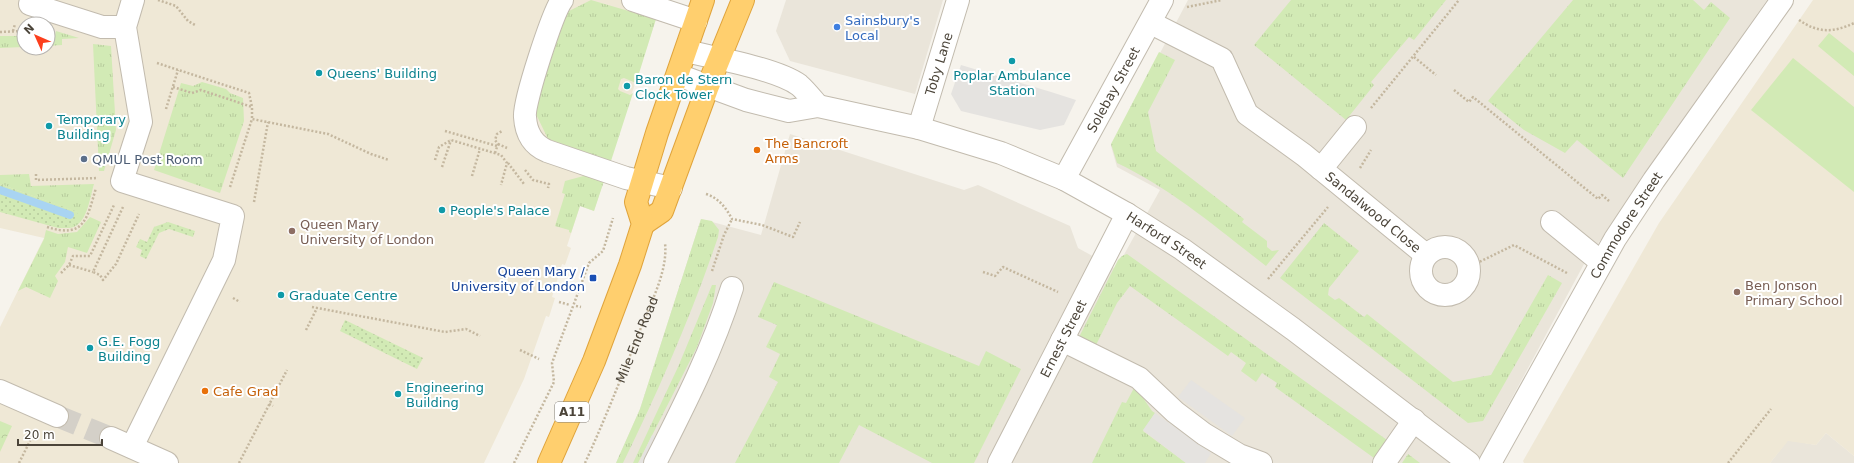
<svg xmlns="http://www.w3.org/2000/svg" width="1854" height="463" font-family="'DejaVu Sans',sans-serif">
	<style>
		.residential { fill: #eae5da }
		.education { fill: #efe8d6; fill-rule: evenodd }
		.grass { fill: url(#grass-tufts) }
		.forest { fill: url(#forest-crowns) }
		.garden { fill: url(#garden-dots) }
		.pitch { fill: #d2eab5 }
		.parking { fill: #e5e3e0 }
		.lines { fill: none; stroke-linecap: round; stroke-linejoin: round }
		.stream { stroke: #a9d4f2; stroke-width: 8 }
		.minor-tunnel { stroke: #d4d0c8; stroke-width: 22; stroke-dasharray: 22 11; stroke-linecap: butt }
		.minor-casing { stroke: #c2bbae; stroke-width: 24 }
		.highway-casing { stroke: #e0a43c; stroke-width: 24 }
		.path { stroke: #c4b79f; stroke-width: 2.5; stroke-dasharray: 2 2; stroke-linecap: butt }
		.minor { stroke: #fff; stroke-width: 22 }
		.highway { stroke: #ffcf6e; stroke-width: 22 }
		.shop-dot { fill: #3f7fe0; stroke: #fff; stroke-width: 1.5 }
		.culture-dot { fill: #0f9aa8; stroke: #fff; stroke-width: 1.5 }
		.food-dot { fill: #e8710a; stroke: #fff; stroke-width: 1.5 }
		.service-dot { fill: #5c6f8a; stroke: #fff; stroke-width: 1.5 }
		.education-dot { fill: #8d6e63; stroke: #fff; stroke-width: 1.5 }
		.transit-dot { fill: #1a4fb4; stroke: #fff; stroke-width: 1.5 }
		.labels { text-anchor: middle; dominant-baseline: central; stroke-width: 4; stroke-linejoin: round; paint-order: stroke }
		.shield { fill: #fff; stroke: #817c74; stroke-width: 1 }
		.shield-label { font-size: 12px; font-weight: bold; fill: #4b4439 }
		.shop-label { font-size: 13px; fill: #366cbe; stroke: #fff; text-anchor: start }
		.street-label { font-size: 13px; fill: #4b4439; stroke: #fff }
		.culture-label { font-size: 13px; fill: #0d838f; stroke: #fff; text-anchor: start }
		.food-label { font-size: 13px; fill: #c56008; stroke: #fff; text-anchor: start }
		.service-label { font-size: 13px; fill: #4e5e75; stroke: #fff; text-anchor: start }
		.education-label { font-size: 13px; fill: #785e54; stroke: #fff; text-anchor: start }
		.transit-label { font-size: 13px; fill: #164399; stroke: #fff; text-anchor: end }
	</style>
	<defs>
		<pattern id="grass-tufts" width="24" height="20" patternUnits="userSpaceOnUse"><rect width="24" height="20" fill="#d2eab5"/><path d="M3 7l-1-3M5 7V3M7 7l1-3M15 17l-1-3M17 17v-4M19 17l1-3" fill="none" stroke="#b6ca9c"/></pattern>
		<pattern id="forest-crowns" width="20" height="18" patternUnits="userSpaceOnUse"><rect width="20" height="18" fill="#d2eab5"/><path d="M2 6a3 3 0 1 1 6 0M12 15a3 3 0 1 1 6 0" fill="none" stroke="#b6ca9c"/></pattern>
		<pattern id="garden-dots" width="8" height="8" patternUnits="userSpaceOnUse"><rect width="8" height="8" fill="#d2eab5"/><path d="M2 2h.1M6 6h.1" fill="none" stroke="#b6ca9c" stroke-width="1.8" stroke-linecap="round"/></pattern>
	</defs>
	<rect width="100%" height="100%" fill="#f6f3ec"/>
	<g class="residential">
		<polygon points="786,0 943,0 915,94 790,61 776,31"/>
		<polygon points="1188,0 1767,0 1584,264 1477,463 616,463 640,409 701,219 761,235 790,134 964,190 978,185 1070,226 1078,248 1116,269 1160,190 1117,167 1111,146"/>
		<polygon points="1826,433 1854,456 1854,463 1770,463 1788,440 1816,445"/>
	</g>
	<g class="education">
		<path d="M0,0H662L594,211L580,206L567,246L571,248L565,265L562,264L552,297L555,298L549,317L546,316L524,379L484,463H0V327L44,238L0,228ZM24,24H48V48H24Z"/>
		<polygon points="1813,0 1854,0 1854,456 1826,433 1816,445 1788,441 1770,463 1524,463 1523,461 1659,223"/>
	</g>
	<g class="grass">
		<polygon points="591,0 656,19 636,83 624,78 621,79 618,89 620,91 630,95 633,93 611,161 548,139 534,110 567,12"/>
		<polygon points="1291,0 1446,0 1414,40 1409,37 1371,82 1374,85 1346,120 1254,45"/>
		<polygon points="1573,0 1693,0 1704,10 1711,2 1730,18 1623,178 1577,140 1565,153 1524,130 1488,101"/>
		<polygon points="56,31 79,38 62,39 62,45 48,46 48,35 55,35"/>
		<polygon points="0,36 24,36 24,47 0,48"/>
		<polygon points="93,44 111,46 116,130 104,171 99,171"/>
		<path d="M1159,52L1175,60L1148,112L1156,151L1244,219L1242,222L1267,241V247L1272,251L1279,250L1266,266C1218,229 1172,189 1117,163L1111,144Z"/>
		<polygon points="202,82 226,89 230,93 243,98 244,121 220,193 154,170 181,83 193,86"/>
		<path d="M29,174L31,186L94,184C90,197 87,226 70,228L77,212L0,184V175Z"/>
		<polygon points="591,174 605,178 594,211 580,206 571,233 569,232 569,230 555,226 565,194 562,193 565,181"/>
		<polygon points="90,217 101,222 87,253 68,247 65,262 55,276 58,281 50,298 26,287 18,291 44,239 46,230 58,234 77,232"/>
		<path d="M701,219L712,221L719,230L718,237C692,314 659,390 623,463H616L640,409Z"/>
		<polygon points="1324,223 1359,251 1329,288 1328,295 1335,300 1339,298 1364,317 1367,314 1453,382 1491,375 1548,275 1562,283 1483,421 1468,423 1280,278"/>
		<polygon points="1127,254 1387,440 1374,458 1275,387 1277,383 1262,373 1256,382 1241,371 1246,363 1231,352 1228,356 1130,286 1117,303 1096,345 1079,337 1118,260 1122,256"/>
		<polygon points="774,282 979,366 986,351 1021,369 974,463 932,463 859,425 839,463 735,463 778,382 769,377 780,354 766,347 777,325 758,317"/>
		<polygon points="712,285 716,285 713,303 697,347 638,463 633,463 678,367"/>
		<polygon points="1135,386 1152,411 1155,413 1143,431 1186,463 1092,463 1122,402 1126,403"/>
		<polygon points="1408,454 1420,463 1402,463"/>
	</g>
	<polygon class="forest" points="0,421 12,426 0,452"/>
	<g class="garden">
		<polygon points="0,184 78,212 70,228 58,228 0,212"/>
		<polygon points="168,222 195,231 193,237 169,229 159,233 146,259 140,256 142,250 136,247 140,239 147,242 154,227"/>
		<polygon points="345,320 423,358 417,369 340,331"/>
	</g>
	<g class="pitch">
		<polygon points="1829,33 1854,53 1854,76 1818,46"/>
		<polygon points="1793,58 1854,107 1854,192 1751,110"/>
	</g>
	<g class="parking">
		<polygon points="961,65 1051,92 1076,100 1064,125 1040,130 961,111 951,94"/>
		<polygon points="1191,380 1245,418 1232,436 1178,397"/>
		<polygon points="1155,413 1211,453 1205,463 1186,463 1143,430"/>
		<polygon points="652,435 661,439 649,463 639,463"/>
	</g>
	<g class="lines">
		<polyline class="stream" points="0,190 70,215"/>
		<polyline class="minor-tunnel" points="57,416 111,438"/>
		<g class="minor-casing">
			<g id="minor">
				<path d="M562,0C553,12 523,103 525,117C526,133 533,145 547,151L626,178L671,188"/>
				<polyline points="633,0 696,21"/>
				<polyline points="30,4 102,27 125,27"/>
				<path id="s2" d="M1151,23L1222,59L1247,114L1304,155L1426,255"/>
				<path d="M686,51C715,58 777,69 799,85C806,91 812,99 818,106"/>
				<path id="s3" d="M678,75L746,100L789,111L818,106L919,128L1001,153L1064,179L1127,214L1182,249L1293,329L1469,463"/>
				<path id="s4" d="M919,128L958,0"/>
				<polyline points="1321,169 1355,127"/>
				<path id="s5" d="M1064,179L1162,0"/>
				<polyline points="1552,222 1601,262"/>
				<circle cx="1445" cy="271" r="24"/>
				<polyline points="1062,340 1139,378 1175,412 1204,434 1239,455 1261,463"/>
				<polyline points="0,391 57,416"/>
				<polyline points="111,438 167,463"/>
				<polyline points="132,447 224,260 233,216 122,181 141,122 125,27 133,0"/>
				<path d="M655,463C684,406 713,349 732,288"/>
				<path id="s6" d="M999,463L1127,214"/>
				<polyline points="1384,463 1414,420"/>
				<path id="s7" d="M1490,463L1615,239L1654,180L1782,0"/>
			</g>
		</g>
		<g class="highway-casing">
			<g id="highway">
				<polyline points="643,224 662,211 708,86 743,0"/>
				<polyline points="549,463 594,361 630,265 643,224 636,202 657,133 703,0"/>
			</g>
		</g>
		<g class="path">
			<polyline points="158,0 176,6 188,21 195,25"/>
			<polyline points="1187,7 1222,0"/>
			<path d="M1799,20C1818,33 1833,33 1854,23"/>
			<polyline points="13,31 15,24"/>
			<polyline points="0,32 24,31"/>
			<polyline points="1414,57 1436,75"/>
			<polyline points="157,63 249,93 252,107 252,119"/>
			<polyline points="173,87 192,93 201,90 252,107"/>
			<polyline points="1454,90 1469,102 1473,97 1598,199 1602,195 1609,201"/>
			<polyline points="1371,108 1459,0"/>
			<polyline points="166,109 178,70"/>
			<polyline points="445,131 497,146"/>
			<polyline points="498,144 507,148"/>
			<polyline points="495,153 498,144 495,140 497,134 502,131"/>
			<polyline points="435,160 439,147 451,140 501,155 507,163 501,185"/>
			<polyline points="508,163 524,184"/>
			<polyline points="442,167 451,140"/>
			<polyline points="1360,168 1371,150"/>
			<polyline points="525,170 533,180 549,184 548,188"/>
			<polyline points="36,174 36,180 98,178"/>
			<polyline points="472,176 480,149"/>
			<polyline points="230,187 252,119 328,134 371,154 389,160"/>
			<path d="M706,194C719,198 726,208 732,219L762,225L793,237L800,222"/>
			<polyline points="254,202 268,122"/>
			<polyline points="123,207 93,272 100,275 103,280 116,264 139,214"/>
			<path d="M47,227C85,239 87,218 96,188"/>
			<polyline points="69,265 93,272"/>
			<polyline points="1469,267 1514,245 1567,273"/>
			<polyline points="712,271 724,235 732,219"/>
			<polyline points="983,272 995,276 1003,267 1058,292"/>
			<polyline points="61,273 69,265 73,256 90,256 114,205"/>
			<polyline points="1268,279 1328,207"/>
			<polyline points="233,298 240,302"/>
			<polyline points="559,302 570,305"/>
			<polyline points="576,306 581,307"/>
			<polyline points="312,307 445,332 466,329 480,336"/>
			<polyline points="306,330 317,308"/>
			<polyline points="520,350 539,359"/>
			<polyline points="269,404 273,406"/>
			<polyline points="19,463 34,433"/>
			<polyline points="239,463 287,370"/>
			<polyline points="514,463 554,382 552,363 589,263 603,251 613,218"/>
			<path id="s1" d="M585,463C606,417 624,371 642,325C652,300 668,270 665,243"/>
			<polyline points="1728,463 1771,409"/>
		</g>
		<use href="#minor" class="minor"/>
		<use href="#highway" class="highway"/>
	</g>
	<circle class="shop-dot" cx="837" cy="27" r="4"/>
	<g class="culture-dot">
		<circle cx="1012" cy="61" r="4"/>
		<circle cx="319" cy="73" r="4"/>
		<circle cx="627" cy="86" r="4"/>
		<circle cx="49" cy="126" r="4"/>
		<circle cx="442" cy="210" r="4"/>
		<circle cx="281" cy="295" r="4"/>
		<circle cx="90" cy="348" r="4"/>
		<circle cx="398" cy="394" r="4"/>
	</g>
	<g class="food-dot">
		<circle cx="757" cy="150" r="4"/>
		<circle cx="205" cy="391" r="4"/>
	</g>
	<circle class="service-dot" cx="84" cy="159" r="4"/>
	<g class="education-dot">
		<circle cx="292" cy="231" r="4"/>
		<circle cx="1737" cy="292" r="4"/>
	</g>
	<rect class="transit-dot" x="589" y="274" width="8" height="8" rx="2"/>
	<g class="labels">
		<rect class="shield" x="555" y="402" width="34" height="20" rx="3"/>
		<g class="shield-label">
			<text x="572" y="412">A11</text>
		</g>
		<g class="shop-label">
			<text x="845" y="20">Sainsbury's<tspan x="845" dy="15">Local</tspan></text>
		</g>
		<g class="street-label">
			<text stroke="none"><textPath href="#s4" startOffset="67">Toby Lane</textPath></text>
			<text stroke="none"><textPath href="#s5" startOffset="102">Solebay Street</textPath></text>
			<text stroke="none"><textPath href="#s2" startOffset="300">Sandalwood Close</textPath></text>
			<text stroke="none"><textPath href="#s7" startOffset="274">Commodore Street</textPath></text>
			<text stroke="none"><textPath href="#s3" startOffset="523">Harford Street</textPath></text>
			<text stroke="none"><textPath href="#s6" startOffset="140">Ernest Street</textPath></text>
			<text stroke="none"><textPath href="#s1" startOffset="134">Mile End Road</textPath></text>
		</g>
		<g class="culture-label">
			<text x="327" y="73">Queens' Building</text>
			<text x="1012" y="75" text-anchor="middle">Poplar Ambulance<tspan x="1012" dy="15">Station</tspan></text>
			<text x="635" y="79">Baron de Stern<tspan x="635" dy="15">Clock Tower</tspan></text>
			<text x="57" y="119">Temporary<tspan x="57" dy="15">Building</tspan></text>
			<text x="450" y="210">People's Palace</text>
			<text x="289" y="295">Graduate Centre</text>
			<text x="98" y="341">G.E. Fogg<tspan x="98" dy="15">Building</tspan></text>
			<text x="406" y="387">Engineering<tspan x="406" dy="15">Building</tspan></text>
		</g>
		<g class="food-label">
			<text x="765" y="143">The Bancroft<tspan x="765" dy="15">Arms</tspan></text>
			<text x="213" y="391">Cafe Grad</text>
		</g>
		<g class="service-label">
			<text x="92" y="159">QMUL Post Room</text>
		</g>
		<g class="education-label">
			<text x="300" y="224">Queen Mary<tspan x="300" dy="15">University of London</tspan></text>
			<text x="1745" y="285">Ben Jonson<tspan x="1745" dy="15">Primary School</tspan></text>
		</g>
		<g class="transit-label">
			<text x="585" y="271">Queen Mary /<tspan x="585" dy="15">University of London</tspan></text>
		</g>
	</g>
	<g transform="translate(36 36) rotate(315)"><circle r="19" fill="#ffffff" stroke="#b7b4b0"/>
	<path d="M0-3L7 15L0 10L-7 15Z" fill="#fc3f1d"/>
	<text y="-6" font-size="11" font-weight="bold" text-anchor="middle" fill="#4b4439">N</text>
	</g>
	<path d="M18 439v6h84v-6" fill="none" stroke="#4b4439" stroke-width="2"/>
	<text x="24" y="439" font-size="12" fill="#4b4439" stroke="#ffffff" stroke-width="3" paint-order="stroke">20 m</text>
</svg>
